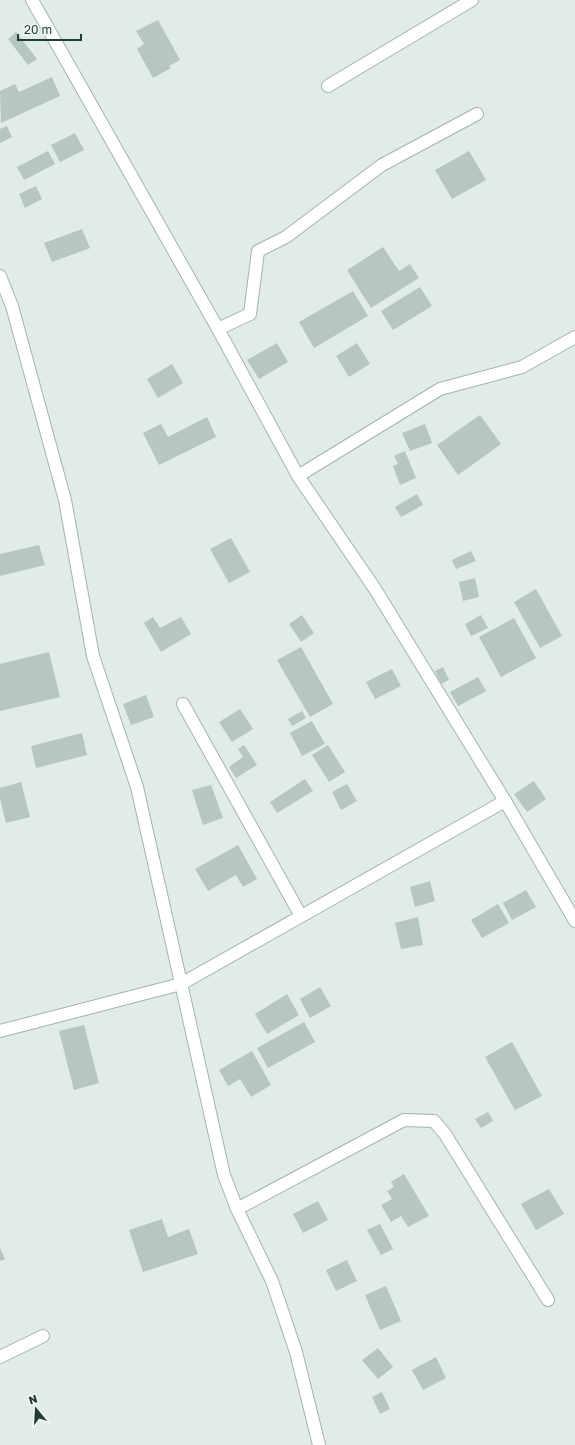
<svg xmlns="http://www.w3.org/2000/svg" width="575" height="1445" font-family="'Golos Text',sans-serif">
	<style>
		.building { fill: #b6c6c1 }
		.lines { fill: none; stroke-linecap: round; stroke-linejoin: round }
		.minor-casing { stroke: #a4b3b0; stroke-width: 14 }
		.minor { stroke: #fff; stroke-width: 12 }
	</style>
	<rect width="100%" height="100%" fill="#e1ebe8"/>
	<g class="building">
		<polygon points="158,20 180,60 169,66 171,68 153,78 137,49 144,44 136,31"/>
		<polygon points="16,32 37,59 28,65 8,39"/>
		<polygon points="52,77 60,96 1,123 0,91 15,84 19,92"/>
		<polygon points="7,126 12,137 0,143 0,129"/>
		<polygon points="75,133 84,150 60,162 51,145"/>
		<polygon points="48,151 55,164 24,180 17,167"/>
		<polygon points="469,151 486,180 452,199 435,170"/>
		<polygon points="36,186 42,199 25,208 19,194"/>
		<polygon points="82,229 90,248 52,262 44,243"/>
		<polygon points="383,247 399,271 410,264 419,278 371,308 347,270"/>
		<polygon points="420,287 432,306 393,330 381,311"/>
		<polygon points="353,291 368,316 314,348 299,322"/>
		<polygon points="277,343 288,362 259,379 247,360"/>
		<polygon points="357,343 370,364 349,377 336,356"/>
		<polygon points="172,364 183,383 158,398 147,379"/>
		<polygon points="480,415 501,444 458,475 437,445"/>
		<polygon points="207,417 216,437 159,465 143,433 161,424 168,437"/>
		<polygon points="425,424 432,443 410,451 402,433"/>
		<polygon points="405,451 416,478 400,485 393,466 398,464 394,456"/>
		<polygon points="417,494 423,505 401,517 395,507"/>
		<polygon points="231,538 250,572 229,583 210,549"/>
		<polygon points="39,545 45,565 0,576 0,554"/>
		<polygon points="471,551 476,561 456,569 452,560"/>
		<polygon points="475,578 479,597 463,601 459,582"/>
		<polygon points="536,589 562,636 540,648 514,602"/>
		<polygon points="302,615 314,633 301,642 289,624"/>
		<polygon points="481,615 488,628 471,636 465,624"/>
		<polygon points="153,617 160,628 181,617 191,634 161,652 144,623"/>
		<polygon points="514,618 536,658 501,677 479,637"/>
		<polygon points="301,647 333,704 310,717 277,660"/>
		<polygon points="49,652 60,697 0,711 0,664"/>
		<polygon points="443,667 449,680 441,684 435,671"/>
		<polygon points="392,669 401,686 375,699 366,682"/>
		<polygon points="478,677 486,691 458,706 450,692"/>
		<polygon points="146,695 154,717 131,725 123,704"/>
		<polygon points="240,709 253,729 232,742 219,722"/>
		<polygon points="302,711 306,718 292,726 288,719"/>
		<polygon points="312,721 325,744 302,756 290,733"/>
		<polygon points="82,733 87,755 36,768 31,746"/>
		<polygon points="244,745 257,765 236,778 229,767 243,757 238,749"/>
		<polygon points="328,745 345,772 329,782 312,755"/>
		<polygon points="305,779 313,791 277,813 270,802"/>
		<polygon points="534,781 546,799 527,812 514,794"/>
		<polygon points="21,782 30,817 6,823 0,798 0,788"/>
		<polygon points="347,784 357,801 341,810 332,792"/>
		<polygon points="211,785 223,818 203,825 192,790"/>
		<polygon points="238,845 257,879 243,887 236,875 208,891 195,869"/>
		<polygon points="430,881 435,901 415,907 410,887"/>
		<polygon points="526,890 536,907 512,920 503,903"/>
		<polygon points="498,904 509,923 482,938 471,920"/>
		<polygon points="418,917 423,945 401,949 395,923"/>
		<polygon points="320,987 331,1006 310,1018 300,999"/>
		<polygon points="287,994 299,1015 267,1034 255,1014"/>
		<polygon points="304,1022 315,1042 268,1068 257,1048"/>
		<polygon points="84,1025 99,1083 74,1090 59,1031"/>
		<polygon points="512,1042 542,1096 515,1110 485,1057"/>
		<polygon points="252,1051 271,1085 251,1097 240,1079 228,1086 219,1070"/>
		<polygon points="488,1112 493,1121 481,1128 475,1119"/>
		<polygon points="404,1174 429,1216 408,1227 401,1216 391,1222 381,1205 392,1199 387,1191 394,1187 391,1182"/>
		<polygon points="549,1189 564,1214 536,1230 521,1204"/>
		<polygon points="318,1201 328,1220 303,1233 293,1214"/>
		<polygon points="162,1219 168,1237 189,1229 198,1254 143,1272 129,1230"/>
		<polygon points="380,1224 393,1249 381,1255 367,1230"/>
		<polygon points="0,1248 5,1259 0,1261"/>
		<polygon points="347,1260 357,1281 336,1291 326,1270"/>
		<polygon points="386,1286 401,1321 380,1330 365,1295"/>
		<polygon points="378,1348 393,1367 378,1379 362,1360"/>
		<polygon points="436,1357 446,1378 423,1390 412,1370"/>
		<polygon points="382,1392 390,1409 380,1414 372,1397"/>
	</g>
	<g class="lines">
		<g class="minor-casing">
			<g id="minor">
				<polyline points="32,0 218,329 298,476 375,589 505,801 575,921"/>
				<polyline points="328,86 472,0"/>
				<polyline points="0,276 12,306 65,500 93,656 137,787 224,1175 237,1209 272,1281 296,1352 319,1445"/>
				<polyline points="218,329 250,314 258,251 286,237 382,165 477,114"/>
				<polyline points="298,476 440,389 522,367 575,337"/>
				<polyline points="183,704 301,916"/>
				<polyline points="0,1031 181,984 505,801"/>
				<polyline points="237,1209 404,1120 434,1121 445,1134 548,1300"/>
				<polyline points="0,1357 43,1336"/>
			</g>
		</g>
		<use href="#minor" class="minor"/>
	</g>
	<g transform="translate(36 1409) rotate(342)" stroke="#f1f8f5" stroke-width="3" paint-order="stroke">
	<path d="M0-3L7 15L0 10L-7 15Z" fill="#223c38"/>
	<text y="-6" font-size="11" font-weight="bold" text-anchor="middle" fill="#223c38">N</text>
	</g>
	<path d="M18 34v6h63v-6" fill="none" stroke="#223c38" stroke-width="2"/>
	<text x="24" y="34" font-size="12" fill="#223c38" stroke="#f1f8f5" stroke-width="3" paint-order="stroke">20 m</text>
</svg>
